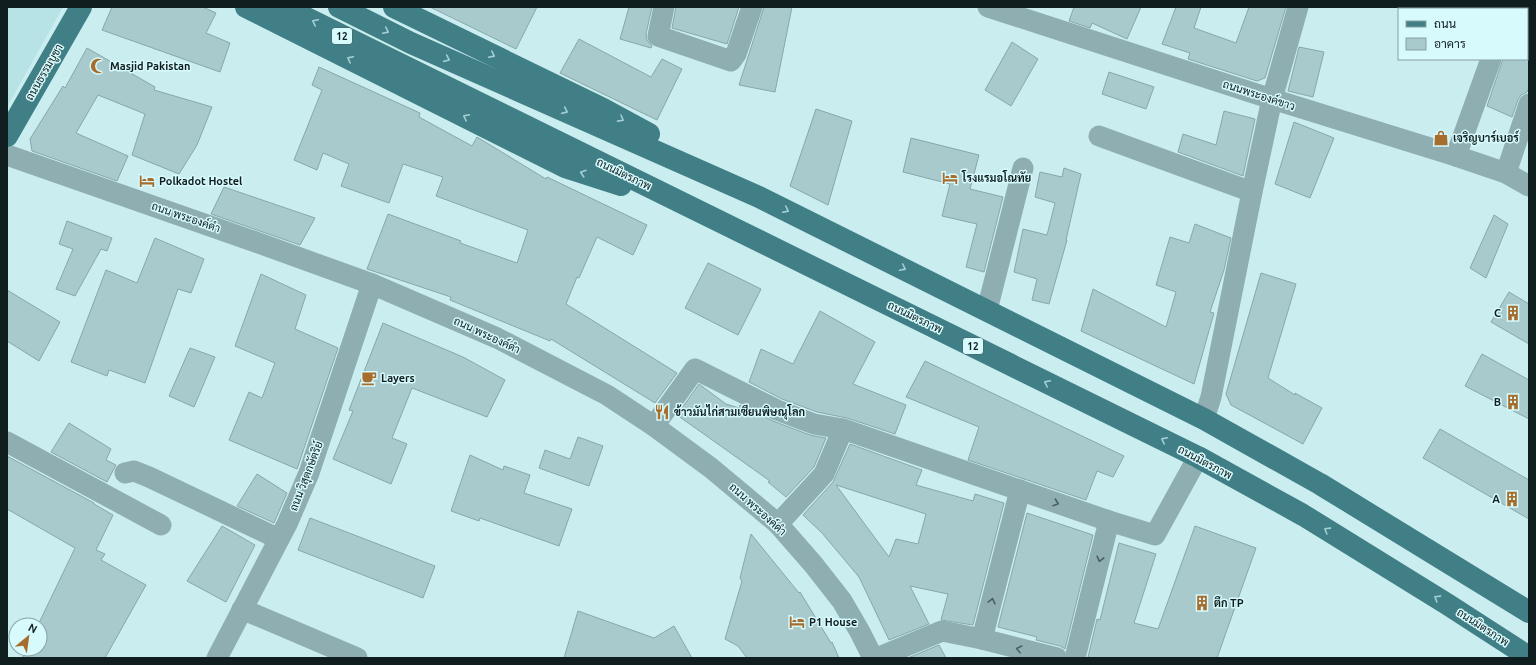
<svg xmlns="http://www.w3.org/2000/svg" width="1536" height="665" font-family="Ubuntu,Sarabun,sans-serif">
	<style>
		.built { fill: #b7e3e7 }
		.building { fill: #a8cacd; stroke: #86a8ab; fill-rule: evenodd }
		.lines { fill: none; stroke-linecap: round; stroke-linejoin: round }
		.minor { stroke: #8faeb1; stroke-width: 21 }
		.major { stroke: #407f85; stroke-width: 22 }
		.oneway { stroke: #a2cfd3 }
		.oneway2 { stroke: #4a5f61 }
		.labels { text-anchor: middle; dominant-baseline: central; stroke-width: 3; stroke-linejoin: round; paint-order: stroke }
		.shield { fill: #d7fafd; stroke: #4c6062; stroke-width: 1 }
		.shield-label { font-size: 10px; font-weight: bold; fill: #111e20 }
		.poi-label { font-size: 11px; font-weight: bold; fill: #111e20; stroke: #d7fafd; text-anchor: start }
		.street-label { font-size: 11px; fill: #111e20; stroke: #d7fafd }
	</style>
	<rect width="100%" height="100%" fill="#caedf0"/>
	<polygon class="built" points="7,7 63,7 7,107"/>
	<g class="building">
		<polygon points="112,7 203,7 216,13 206,33 230,43 220,72 102,30"/>
		<polygon points="430,7 537,7 516,49"/>
		<polygon points="629,7 652,7 646,34 647,40 652,46 651,48 620,39"/>
		<polygon points="676,7 739,7 727,44 672,28"/>
		<polygon points="764,7 792,7 775,92 739,85"/>
		<polygon points="1074,7 1141,7 1127,39 1092,23 1090,28 1069,21"/>
		<polygon points="1176,7 1201,7 1194,28 1236,43 1249,7 1286,7 1265,78 1257,81 1188,59 1190,53 1162,44"/>
		<polygon points="579,39 651,77 662,59 682,69 657,120 560,73"/>
		<polygon points="1012,42 1038,59 1011,106 985,90"/>
		<polygon points="1299,47 1324,52 1313,97 1288,91"/>
		<polygon points="87,48 155,87 154,90 212,107 197,145 179,174 132,155 145,114 98,95 76,133 128,156 117,181 32,151 30,139 63,86 65,88"/>
		<polygon points="1503,59 1529,59 1529,88 1527,92 1521,95 1518,100 1512,117 1487,106"/>
		<polygon points="319,67 420,113 419,117 472,146 477,137 546,179 547,177 647,225 633,255 597,237 579,278 577,277 566,304 677,373 655,403 551,339 550,341 450,300 451,297 367,269 388,214 461,241 460,243 517,263 528,230 436,196 443,177 403,164 389,203 341,186 349,164 323,153 317,170 294,160 322,90 312,85"/>
		<polygon points="1109,72 1154,87 1146,109 1102,94"/>
		<polygon points="816,109 852,121 828,205 790,186"/>
		<polygon points="1224,111 1255,119 1243,176 1178,152 1183,134 1216,145"/>
		<polygon points="1294,122 1334,138 1310,198 1275,184"/>
		<polygon points="911,138 979,155 970,189 1003,197 984,272 966,267 977,224 942,216 950,184 903,172"/>
		<polygon points="1064,168 1081,174 1066,240 1067,240 1049,304 1032,300 1037,279 1014,272 1023,229 1047,235 1055,203 1035,197 1040,172 1062,177"/>
		<polygon points="224,187 315,218 300,245 211,214"/>
		<polygon points="1494,215 1508,224 1486,278 1470,268"/>
		<polygon points="67,221 112,238 107,251 101,249 75,296 56,289 73,249 59,244"/>
		<polygon points="1195,224 1231,238 1224,270 1210,312 1214,313 1194,384 1081,331 1093,289 1166,327 1176,292 1156,285 1170,237 1189,243"/>
		<polygon points="155,238 204,259 191,293 178,289 145,383 109,370 107,376 71,362 106,270 137,283"/>
		<polygon points="708,263 761,289 738,335 685,308"/>
		<polygon points="1261,273 1296,284 1268,378 1295,395 1295,393 1322,408 1303,444 1231,405 1226,394"/>
		<polygon points="261,274 306,295 295,329 338,348 297,469 229,440 249,392 262,398 275,363 235,346"/>
		<polygon points="7,290 60,322 39,361 7,341"/>
		<polygon points="1509,292 1529,304 1529,344 1491,322"/>
		<polygon points="820,311 875,342 853,384 906,405 895,434 847,418 817,412 782,399 749,382 761,349 793,364"/>
		<polygon points="383,323 463,357 505,380 487,417 412,388 392,438 407,444 391,484 333,459 353,411 349,410"/>
		<polygon points="190,348 215,357 194,407 169,396"/>
		<polygon points="1482,354 1529,380 1529,419 1465,386"/>
		<polygon points="925,361 1124,456 1113,477 1097,471 1086,500 968,460 979,427 906,397"/>
		<polygon points="699,384 726,404 739,408 740,405 773,421 810,435 826,438 814,467 786,497 768,482 770,481 677,415"/>
		<polygon points="69,423 111,449 106,460 116,465 107,482 51,452"/>
		<polygon points="1440,429 1529,480 1529,519 1423,458"/>
		<polygon points="578,437 603,446 589,486 539,468 545,450 570,459"/>
		<path d="M850,444L922,470L916,485L973,501L975,494L1004,503L973,625L941,620L948,594L910,586L929,624L889,640L859,577L822,533L803,515L833,482ZM836,485L926,514L918,544L896,539L889,557Z"/>
		<polygon points="470,455 503,470 504,466 530,475 524,493 572,509 559,546 480,518 479,521 451,511"/>
		<polygon points="7,456 94,503 94,504 113,515 96,550 105,554 101,560 146,585 105,658 22,658 27,649 40,649 40,625 38,625 75,548 7,509"/>
		<polygon points="257,474 287,493 274,523 237,506"/>
		<polygon points="1027,513 1093,535 1065,649 1060,646 1036,640 1037,637 998,627"/>
		<polygon points="310,518 435,566 423,598 298,550"/>
		<polygon points="222,526 255,545 226,602 187,581"/>
		<polygon points="1195,526 1256,548 1217,658 1093,658 1088,657 1097,619 1100,620 1119,543 1156,554 1134,623 1158,629"/>
		<polygon points="751,534 799,593 800,592 831,643 832,642 839,658 747,658 738,646 725,639 742,581 740,578"/>
		<polygon points="578,611 654,638 674,626 692,658 564,658"/>
		<polygon points="939,645 946,658 908,658"/>
	</g>
	<g class="lines">
		<g class="minor">
			<polyline points="664,7 658,36 731,61 736,54 752,7"/>
			<polyline points="988,7 1272,99 1456,156 1506,173 1529,186"/>
			<polyline points="1508,9 1509,7"/>
			<polyline points="1099,136 1252,192"/>
			<polyline points="7,155 253,241 372,284 497,338 607,395 654,426 711,468 778,524 813,564 842,601 860,632 873,658"/>
			<polyline points="1456,156 1491,59"/>
			<polyline points="1506,173 1529,104"/>
			<polyline points="987,310 1023,168"/>
			<polyline points="1204,419 1211,397 1252,192 1272,99 1298,7"/>
			<polyline points="654,426 695,369 777,410 814,424 843,429"/>
			<polyline points="7,442 161,525"/>
			<polyline points="125,473 134,471 149,477 279,539"/>
			<polyline points="778,524 824,474 843,429 1109,521 1155,535 1198,457"/>
			<polyline points="242,609 357,658"/>
			<polyline points="982,639 1020,490"/>
			<polyline points="217,658 287,524 309,473 372,284"/>
			<polyline points="877,658 942,631 982,639 1057,658"/>
			<polyline points="1075,658 1109,521"/>
		</g>
		<g class="major">
			<polyline points="246,7 565,167 621,185"/>
			<polyline points="284,7 1198,457 1303,515 1447,604 1529,657"/>
			<polyline points="339,7 411,43 759,197 1204,419 1320,484 1529,612"/>
			<polyline points="394,7 603,109 649,134"/>
			<polyline points="7,136 81,7"/>
		</g>
	</g>
	<defs><path id="oneway-chevron" d="M-2-3.5L2.5 0L-2 3.5" fill="none" stroke-width="1.6" stroke-linecap="round" stroke-linejoin="round"/></defs>
	<g class="oneway">
		<use href="#oneway-chevron" transform="translate(315 22) rotate(-154)"/>
		<use href="#oneway-chevron" transform="translate(386 31) rotate(26)"/>
		<use href="#oneway-chevron" transform="translate(492 55) rotate(26)"/>
		<use href="#oneway-chevron" transform="translate(350 59) rotate(-153)"/>
		<use href="#oneway-chevron" transform="translate(447 59) rotate(24)"/>
		<use href="#oneway-chevron" transform="translate(565 111) rotate(24)"/>
		<use href="#oneway-chevron" transform="translate(466 117) rotate(-153)"/>
		<use href="#oneway-chevron" transform="translate(621 119) rotate(29)"/>
		<use href="#oneway-chevron" transform="translate(583 173) rotate(-162)"/>
		<use href="#oneway-chevron" transform="translate(786 210) rotate(26)"/>
		<use href="#oneway-chevron" transform="translate(903 268) rotate(26)"/>
		<use href="#oneway-chevron" transform="translate(1047 383) rotate(-154)"/>
		<use href="#oneway-chevron" transform="translate(1164 440) rotate(-154)"/>
		<use href="#oneway-chevron" transform="translate(1327 530) rotate(-148)"/>
		<use href="#oneway-chevron" transform="translate(1437 598) rotate(-148)"/>
	</g>
	<g class="oneway2">
		<use href="#oneway-chevron" transform="translate(1056 503) rotate(19)"/>
		<use href="#oneway-chevron" transform="translate(1100 559) rotate(104)"/>
		<use href="#oneway-chevron" transform="translate(992 601) rotate(-76)"/>
		<use href="#oneway-chevron" transform="translate(1019 649) rotate(-166)"/>
	</g>
	<defs>
		<g id="mosque-bare" transform="scale(1.2)"><path d="M3.5-4.9A6 6 0 1 0 3.5 4.9A5 5 0 1 1 3.5-4.9Z" fill="#a76d2d" stroke="#d7fafd" stroke-width="2.5" paint-order="stroke"/></g>
		<g id="shop-bare" transform="scale(1.2)"><path d="M-5-2.5h2.3a2.7 3.5 0 0 1 5.4 0H5L5.5 6h-11ZM-1.5-2.5h3a1.5 2.3 0 0 0-3 0Z" fill="#a76d2d" stroke="#d7fafd" stroke-width="2.5" paint-order="stroke"/></g>
		<g id="hotel-bare" transform="scale(1.2)"><path d="M-6-4.5h1.5V1H6V5H4.5V3h-9V5H-6ZM-4 0a1.8 1.8 0 1 1 3.6 0ZM.5 0V-2.5h3Q6-2.5 6 0Z" fill="#a76d2d" stroke="#d7fafd" stroke-width="2.5" paint-order="stroke"/></g>
		<g id="building-bare" transform="scale(1.2)"><path d="M-4-6H4V6H1V3H-1V6H-4ZM-2.5-4.3h1.7v1.8h-1.7ZM.8-4.3h1.7v1.8H.8ZM-2.5-1h1.7V.8h-1.7ZM.8-1h1.7V.8H.8Z" fill="#a76d2d" stroke="#d7fafd" stroke-width="2.5" paint-order="stroke"/></g>
		<g id="cafe-bare" transform="scale(1.2)"><path d="M-5.5-4.5H6V0H3Q3 3.5 0 3.5H-2.5Q-5.5 3.5-5.5 0ZM3-3.2v2h1.7v-2ZM-6 4.5H4V6H-6Z" fill="#a76d2d" stroke="#d7fafd" stroke-width="2.5" paint-order="stroke"/></g>
		<g id="restaurant-bare" transform="scale(1.2)"><path d="M-5-6h1v4h1v-4h1v4h1v-4h1v5L-1.5 .5V6h-2V.5L-5-1ZM5-6V6H3V1.5H1.5Q1.5-4 5-6Z" fill="#a76d2d" stroke="#d7fafd" stroke-width="2.5" paint-order="stroke"/></g>
	</defs>
	<g fill-rule="evenodd">
		<use href="#mosque-bare" x="98" y="66"/>
		<use href="#shop-bare" x="1441" y="138"/>
		<use href="#hotel-bare" x="950" y="178"/>
		<use href="#hotel-bare" x="147" y="181"/>
		<use href="#building-bare" x="1513" y="313"/>
		<use href="#cafe-bare" x="369" y="378"/>
		<use href="#building-bare" x="1513" y="402"/>
		<use href="#restaurant-bare" x="662" y="412"/>
		<use href="#building-bare" x="1512" y="499"/>
		<use href="#building-bare" x="1202" y="603"/>
		<use href="#hotel-bare" x="797" y="622"/>
	</g>
	<g class="labels">
		<g class="shield">
			<rect x="332" y="28" width="20" height="16" rx="3"/>
			<rect x="963" y="338" width="20" height="16" rx="3"/>
		</g>
		<g class="shield-label">
			<text x="342" y="36">12</text>
			<text x="973" y="346">12</text>
		</g>
		<g class="poi-label">
			<text x="110" y="66">Masjid Pakistan</text>
			<text x="1453" y="138">เจริญบาร์เบอร์</text>
			<text x="962" y="178">โรงแรมอโณทัย</text>
			<text x="159" y="181">Polkadot Hostel</text>
			<text x="1501" y="313" text-anchor="end">C</text>
			<text x="381" y="378">Layers</text>
			<text x="1501" y="402" text-anchor="end">B</text>
			<text x="674" y="412">ข้าวมันไก่สามเซียนพิษณุโลก</text>
			<text x="1500" y="499" text-anchor="end">A</text>
			<text x="1214" y="603">ตึก TP</text>
			<text x="809" y="622">P1 House</text>
		</g>
		<g class="street-label">
			<text transform="translate(44 72) rotate(-60)">ถนนธรรมบูชา</text>
			<text transform="translate(1259 95) rotate(18)">ถนนพระองค์ขาว</text>
			<text transform="translate(624 174) rotate(26)">ถนนมิตรภาพ</text>
			<text transform="translate(186 217) rotate(19)">ถนน พระองค์ดำ</text>
			<text transform="translate(915 317) rotate(26)">ถนนมิตรภาพ</text>
			<text transform="translate(487 335) rotate(25)">ถนน พระองค์ดำ</text>
			<text transform="translate(1205 462) rotate(28)">ถนนมิตรภาพ</text>
			<text transform="translate(306 476) rotate(-69)">ถนน วิสุตกษัตริย์</text>
			<text transform="translate(758 509) rotate(42)">ถนน พระองค์ดำ</text>
			<text transform="translate(1483 627) rotate(33)">ถนนมิตรภาพ</text>
		</g>
	</g>
	<rect width="1536" height="665" fill="none" stroke="#111e20" stroke-width="16"/>
	<rect x="1398" y="8" width="130" height="52" fill="#d7fafd" stroke="#88a2a5"/>
	<rect x="1406" y="21" width="20" height="6" fill="#407f85" stroke="#88a2a5"/>
	<text x="1434" y="28" font-size="12" fill="#111e20">ถนน</text>
	<rect x="1406" y="38" width="20" height="12" fill="#a8cacd" stroke="#88a2a5"/>
	<text x="1434" y="48" font-size="12" fill="#111e20">อาคาร</text>
	<g transform="translate(28 637) rotate(29)"><circle r="19" fill="#d7fafd" stroke="#88a2a5"/>
	<path d="M0-3L7 15L0 10L-7 15Z" fill="#a76d2d"/>
	<text y="-6" font-size="11" font-weight="bold" text-anchor="middle" fill="#111e20">N</text>
	</g>
</svg>
